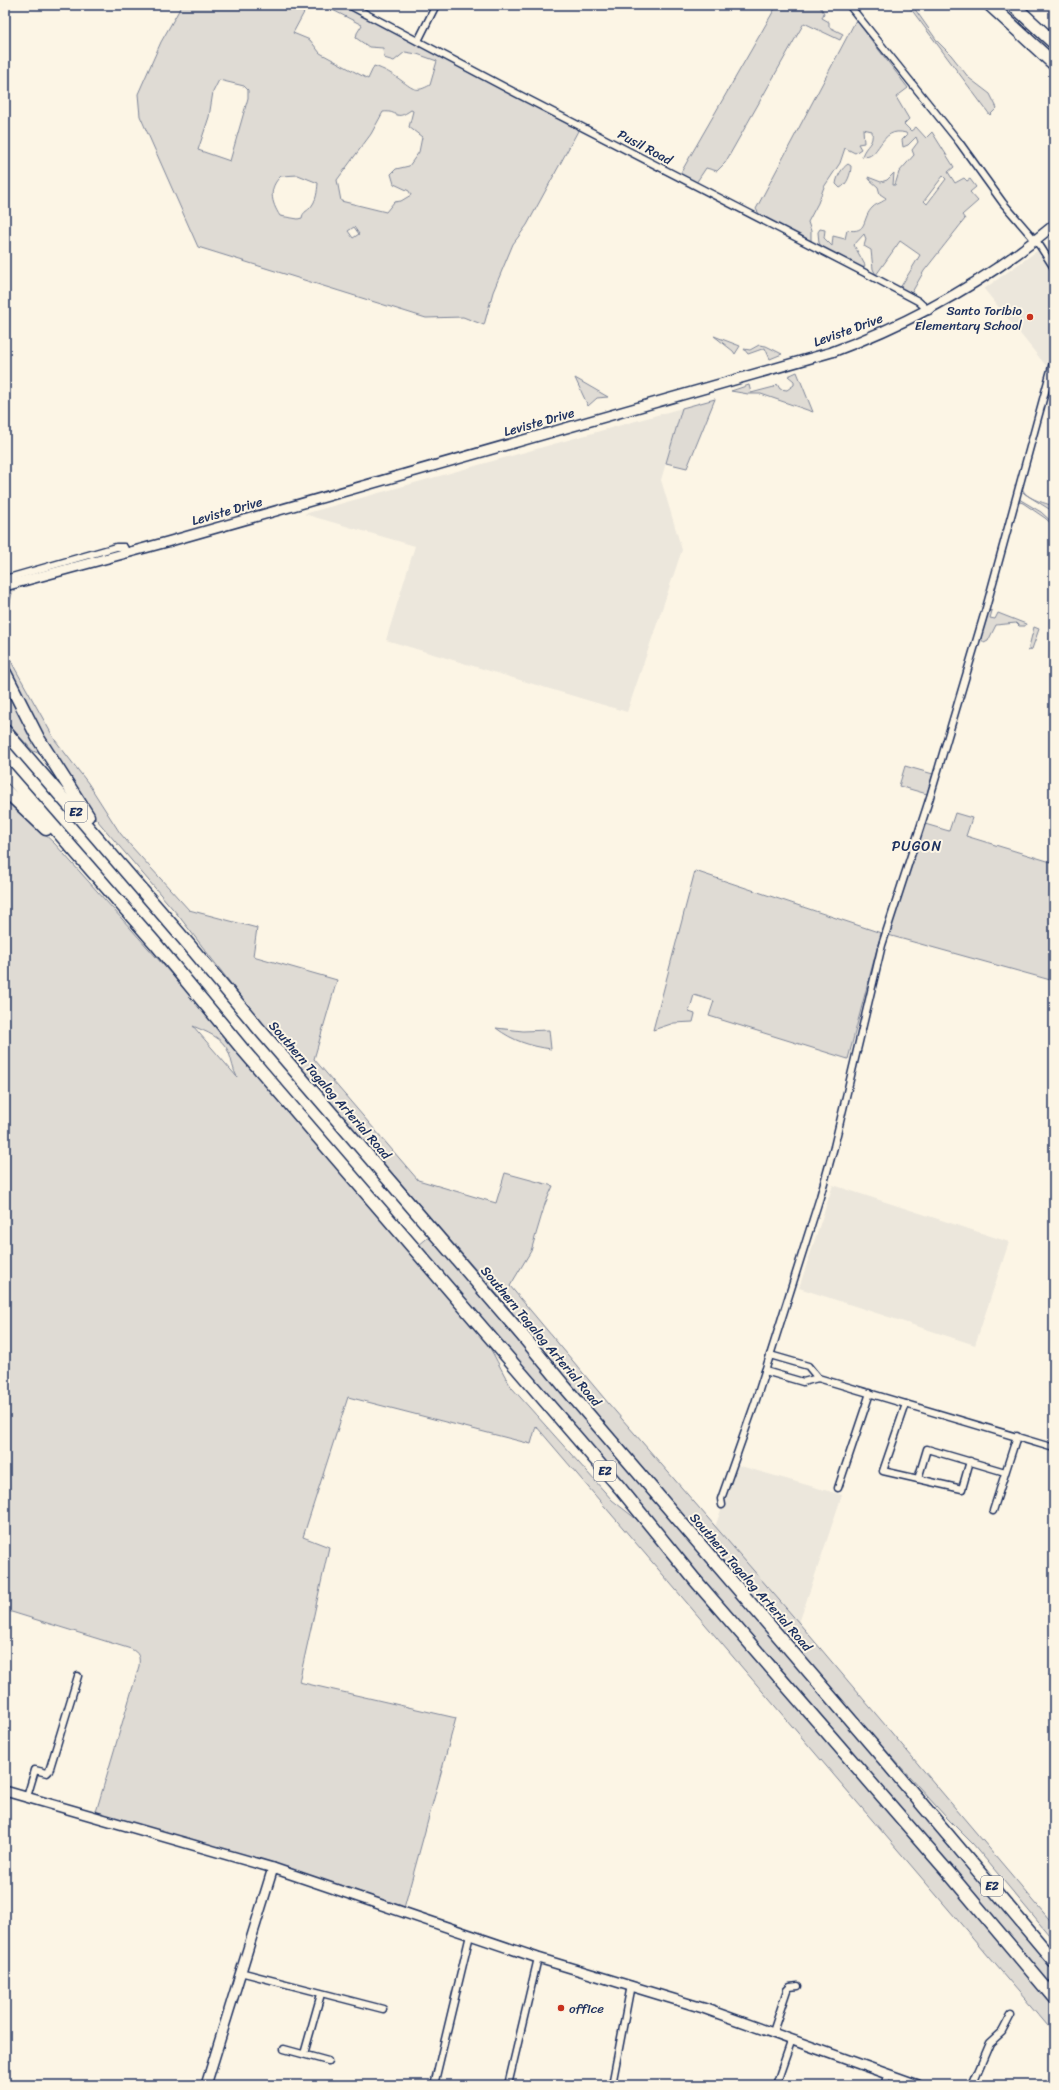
<svg xmlns="http://www.w3.org/2000/svg" width="1059" height="2090" font-family="Sriracha,sans-serif">
	<style>
		.built { fill: #ece7dc }
		.green { fill: #dfdbd4; stroke: #7d8599; fill-rule: evenodd }
		.lines { fill: none; stroke-linecap: round; stroke-linejoin: round }
		.street-casing { stroke: #1b2f5e; stroke-width: 9 }
		.secondary-casing { stroke: #1b2f5e; stroke-width: 12 }
		.highway-casing { stroke: #1b2f5e; stroke-width: 15 }
		.street { stroke: #fcf5e5; stroke-width: 6 }
		.secondary { stroke: #fcf5e5; stroke-width: 9 }
		.highway { stroke: #fcf5e5; stroke-width: 12 }
		.poi-dot { fill: #c8321e; stroke: #fcf5e5; stroke-width: 1.5 }
		.labels { text-anchor: middle; dominant-baseline: central; stroke-width: 4; stroke-linejoin: round; paint-order: stroke }
		.shield { fill: #fcf5e5; stroke: #5e6a86; stroke-width: 1 }
		.shield-label { font-size: 12px; font-weight: bold; fill: #1b2f5e }
		.street-label { font-size: 13px; fill: #1b2f5e; stroke: #fcf5e5 }
		.poi-label { font-size: 13px; fill: #1b2f5e; stroke: #fcf5e5; text-anchor: end }
		.neighbourhood-label { font-size: 14px; letter-spacing: 1px; fill: #1b2f5e; stroke: #fcf5e5 }
	</style>
	<rect width="100%" height="100%" fill="#fcf5e5"/>
	<filter id="ink" filterUnits="userSpaceOnUse"><feTurbulence type="fractalNoise" baseFrequency=".025" numOctaves="2"/><feDisplacementMap in="SourceGraphic" scale="8" xChannelSelector="R" yChannelSelector="G"/><feConvolveMatrix kernelMatrix="1 2 1 2 8 2 1 2 1" color-interpolation-filters="sRGB"/></filter>
	<g filter="url(#ink)">
		<g class="built">
			<polygon points="1037,251 1054,275 1054,345 1047,367 984,289"/>
			<polygon points="682,408 661,480 682,550 627,712 386,640 415,546 304,514"/>
			<polygon points="833,1185 1009,1242 975,1345 799,1288"/>
			<polygon points="737,1465 842,1495 799,1623 715,1527"/>
		</g>
		<g class="green">
			<path d="M182,5H308L293,33L310,40L320,53L368,79L374,66C384,69 394,75 402,81C413,89 416,93 430,85L437,61L417,54L405,52L394,61L384,58L383,48L369,47L356,38L357,33L362,25L323,5H341L579,129L527,225L513,244L493,292L484,325L463,317L426,318L198,247L140,116L138,94L161,42ZM219,80L244,86L248,90V98L230,161L198,150L209,117L213,92ZM411,110L413,111L409,127L422,137L419,152L409,166L396,169L391,174L394,184L409,191L411,195L401,201L394,202L386,212L341,201L337,180L371,134L383,112C399,110 394,122 411,110ZM298,175L318,183C317,192 317,200 310,208C306,212 303,212 302,218L298,219L280,216C271,202 268,188 281,176ZM354,227L359,234L353,238L348,231Z"/>
			<polygon points="777,5 819,5 824,13 822,18 829,22 829,27 843,34 840,40 804,23 725,163 717,171 706,168 696,183 680,174"/>
			<polygon points="908,5 912,5 938,42 951,55 969,78 990,94 997,108 990,115"/>
			<path d="M856,20L908,88L896,97L909,119L904,124L911,131L916,127L926,138L932,132L954,167L948,172L955,183L964,178L967,181L970,179L976,187L970,192L978,201L962,215L965,219L924,271L911,294L900,288L920,255L900,241L876,275L873,269L871,250L864,246L866,239L864,234L854,245L865,265L863,269L824,249L819,243L818,232L820,229L825,230L824,238L832,246L833,236L845,239L847,230C869,234 861,218 873,207C877,203 883,203 886,198L880,194L878,187L870,180L868,177L881,182L887,180L894,173L893,185H895L899,172L914,155L912,150L918,142L916,137L908,145L903,147L902,140L907,135L906,133C879,125 880,162 862,156C866,144 874,145 872,131L863,129L864,143L858,144L861,149L855,153L845,148L840,163L824,187L818,203L808,222L811,231V242L761,217L756,209ZM943,176L946,179L927,204L924,201Z"/>
			<path d="M848,164L851,166C851,174 847,185 840,188L836,184C837,176 842,168 848,164Z"/>
			<polygon points="714,336 740,346 735,354 733,351"/>
			<polygon points="759,345 766,346 782,354 770,359 765,348 748,354 744,349 750,350"/>
			<polygon points="797,372 813,412 761,394 748,394 731,391 749,385 751,393 774,387 777,384 780,389 787,390 794,385 794,381 788,376"/>
			<polygon points="575,378 608,397 597,398 588,406"/>
			<polygon points="715,399 687,468 666,463 682,408"/>
			<path d="M1022,486C1022,498 1045,503 1054,506V512L1025,494L1022,491Z"/>
			<polygon points="1019,499 1041,512 1054,524 1054,526 1045,518 1023,503 1020,502 1018,503"/>
			<polygon points="14,589 14,591 12,593 5,626 5,591"/>
			<polygon points="989,610 992,611 990,618 995,619 998,613 1026,624 1025,626 1019,626 1016,623 996,625 988,641 984,643 980,637"/>
			<polygon points="1034,627 1039,629 1032,649 1028,651"/>
			<path d="M5,643L13,665L55,740L88,783L120,833L131,846L189,910L257,928L253,956L337,980L314,1059L418,1180L496,1203L505,1173L553,1186L545,1204L531,1251L510,1286L609,1404L799,1623L1054,1925V1941L973,1844L945,1816L873,1736L567,1379L508,1307L252,1011L178,915L91,813L42,736L9,666C10,661 5,651 5,643Z"/>
			<polygon points="6,692 39,750 38,753 33,751 5,721"/>
			<polygon points="905,766 933,774 927,794 899,786"/>
			<path d="M5,797L55,844L199,1005L482,1336C494,1352 501,1371 512,1388L612,1500L645,1526L1054,2005V2033L536,1426L531,1444L348,1397L303,1537L329,1547L299,1682L456,1718L404,1908L96,1812L139,1666C140,1657 139,1653 131,1649L5,1610ZM193,1026C206,1032 223,1037 229,1053C232,1061 233,1070 237,1077Z"/>
			<polygon points="955,813 972,818 966,836 1054,863 1054,981 888,935 925,824 949,831"/>
			<polygon points="695,871 881,933 848,1059 709,1016 714,1001 694,995 689,1012 695,1014 693,1022 674,1023 653,1030"/>
			<path d="M496,1028L523,1031L549,1030L551,1049C530,1046 513,1041 496,1028Z"/>
			<polygon points="431,1235 1054,1965 1054,1991 969,1888 712,1590 419,1245"/>
		</g>
		<g class="lines">
			<g class="street-casing">
				<g id="street">
					<polyline points="349,5 508,89 871,276 918,301 929,311"/>
					<polyline points="849,5 959,142 1003,203 1040,246 1054,268"/>
					<polyline points="418,41 436,5"/>
					<polyline points="5,579 116,547 124,547 127,553"/>
					<polyline points="770,1355 808,1366 818,1378"/>
					<polyline points="765,1371 803,1382 818,1378 1054,1448"/>
					<polyline points="906,1404 883,1471 962,1489 970,1461"/>
					<polyline points="918,1479 927,1449 1005,1472"/>
					<polyline points="838,1488 870,1393"/>
					<polyline points="722,1505 721,1499 755,1403 820,1197 834,1147 882,945 930,797 986,608 1054,359"/>
					<polyline points="993,1511 1017,1436"/>
					<polyline points="27,1797 35,1770 47,1773 49,1771 78,1676"/>
					<polyline points="240,1972 383,2009"/>
					<polyline points="773,2032 787,1990 790,1987 798,1986"/>
					<polyline points="284,2049 328,2061"/>
					<polyline points="304,2054 321,1994"/>
					<polyline points="434,2085 470,1935"/>
					<polyline points="508,2085 538,1958"/>
					<polyline points="612,2085 631,1985"/>
					<polyline points="776,2085 792,2039"/>
					<polyline points="884,2085 888,2074"/>
					<polyline points="972,2085 990,2043 1002,2032 1011,2015"/>
				</g>
			</g>
			<g class="secondary-casing">
				<g id="secondary">
					<path d="M5,586L167,542L832,352C913,322 987,281 1054,225"/>
					<polyline points="5,1791 273,1868 538,1958 703,2008 918,2085"/>
					<polyline points="206,2085 273,1868"/>
				</g>
			</g>
			<g class="highway-casing">
				<g id="highway">
					<polyline points="990,5 1054,64"/>
					<polyline points="1013,5 1054,43"/>
					<polyline points="5,673 38,738 88,816"/>
					<polyline points="5,731 189,945 259,1029 522,1335 564,1386 883,1758 1054,1961"/>
					<polyline points="5,771 155,943 244,1051 620,1488 695,1580 948,1872 1054,1998"/>
					<polyline points="5,790 46,829"/>
				</g>
			</g>
			<use href="#street" class="street"/>
			<use href="#secondary" class="secondary"/>
			<use href="#highway" class="highway"/>
		</g>
	</g>
	<g class="poi-dot">
		<circle cx="1030" cy="317" r="4"/>
		<circle cx="561" cy="2008" r="4"/>
	</g>
	<g class="labels">
		<g class="shield">
			<rect x="65" y="802" width="22" height="20" rx="3"/>
			<rect x="594" y="1461" width="22" height="20" rx="3"/>
			<rect x="981" y="1876" width="22" height="20" rx="3"/>
		</g>
		<g class="shield-label">
			<text x="76" y="812">E2</text>
			<text x="605" y="1471">E2</text>
			<text x="992" y="1886">E2</text>
		</g>
		<g class="street-label">
			<text transform="translate(645 147) rotate(28)">Pusil Road</text>
			<text transform="translate(848 330) rotate(-20)">Leviste Drive</text>
			<text transform="translate(539 422) rotate(-16)">Leviste Drive</text>
			<text transform="translate(227 511) rotate(-16)">Leviste Drive</text>
			<text transform="translate(330 1090) rotate(49)">Southern Tagalog Arterial Road</text>
			<text transform="translate(541 1336) rotate(50)">Southern Tagalog Arterial Road</text>
			<text transform="translate(751 1582) rotate(49)">Southern Tagalog Arterial Road</text>
		</g>
		<g class="poi-label">
			<text x="1022" y="310">Santo Toribio<tspan x="1022" dy="15">Elementary School</tspan></text>
			<text x="569" y="2008" text-anchor="start">office</text>
		</g>
		<g class="neighbourhood-label">
			<text x="917" y="846">PUGON</text>
		</g>
	</g>
	<rect width="1059" height="2090" fill="none" stroke="#fcf5e5" stroke-width="20"/>
	<rect x="10" y="10" width="1039" height="2070" fill="none" stroke="#1b2f5e" stroke-width="1.5" filter="url(#ink)"/>
</svg>
